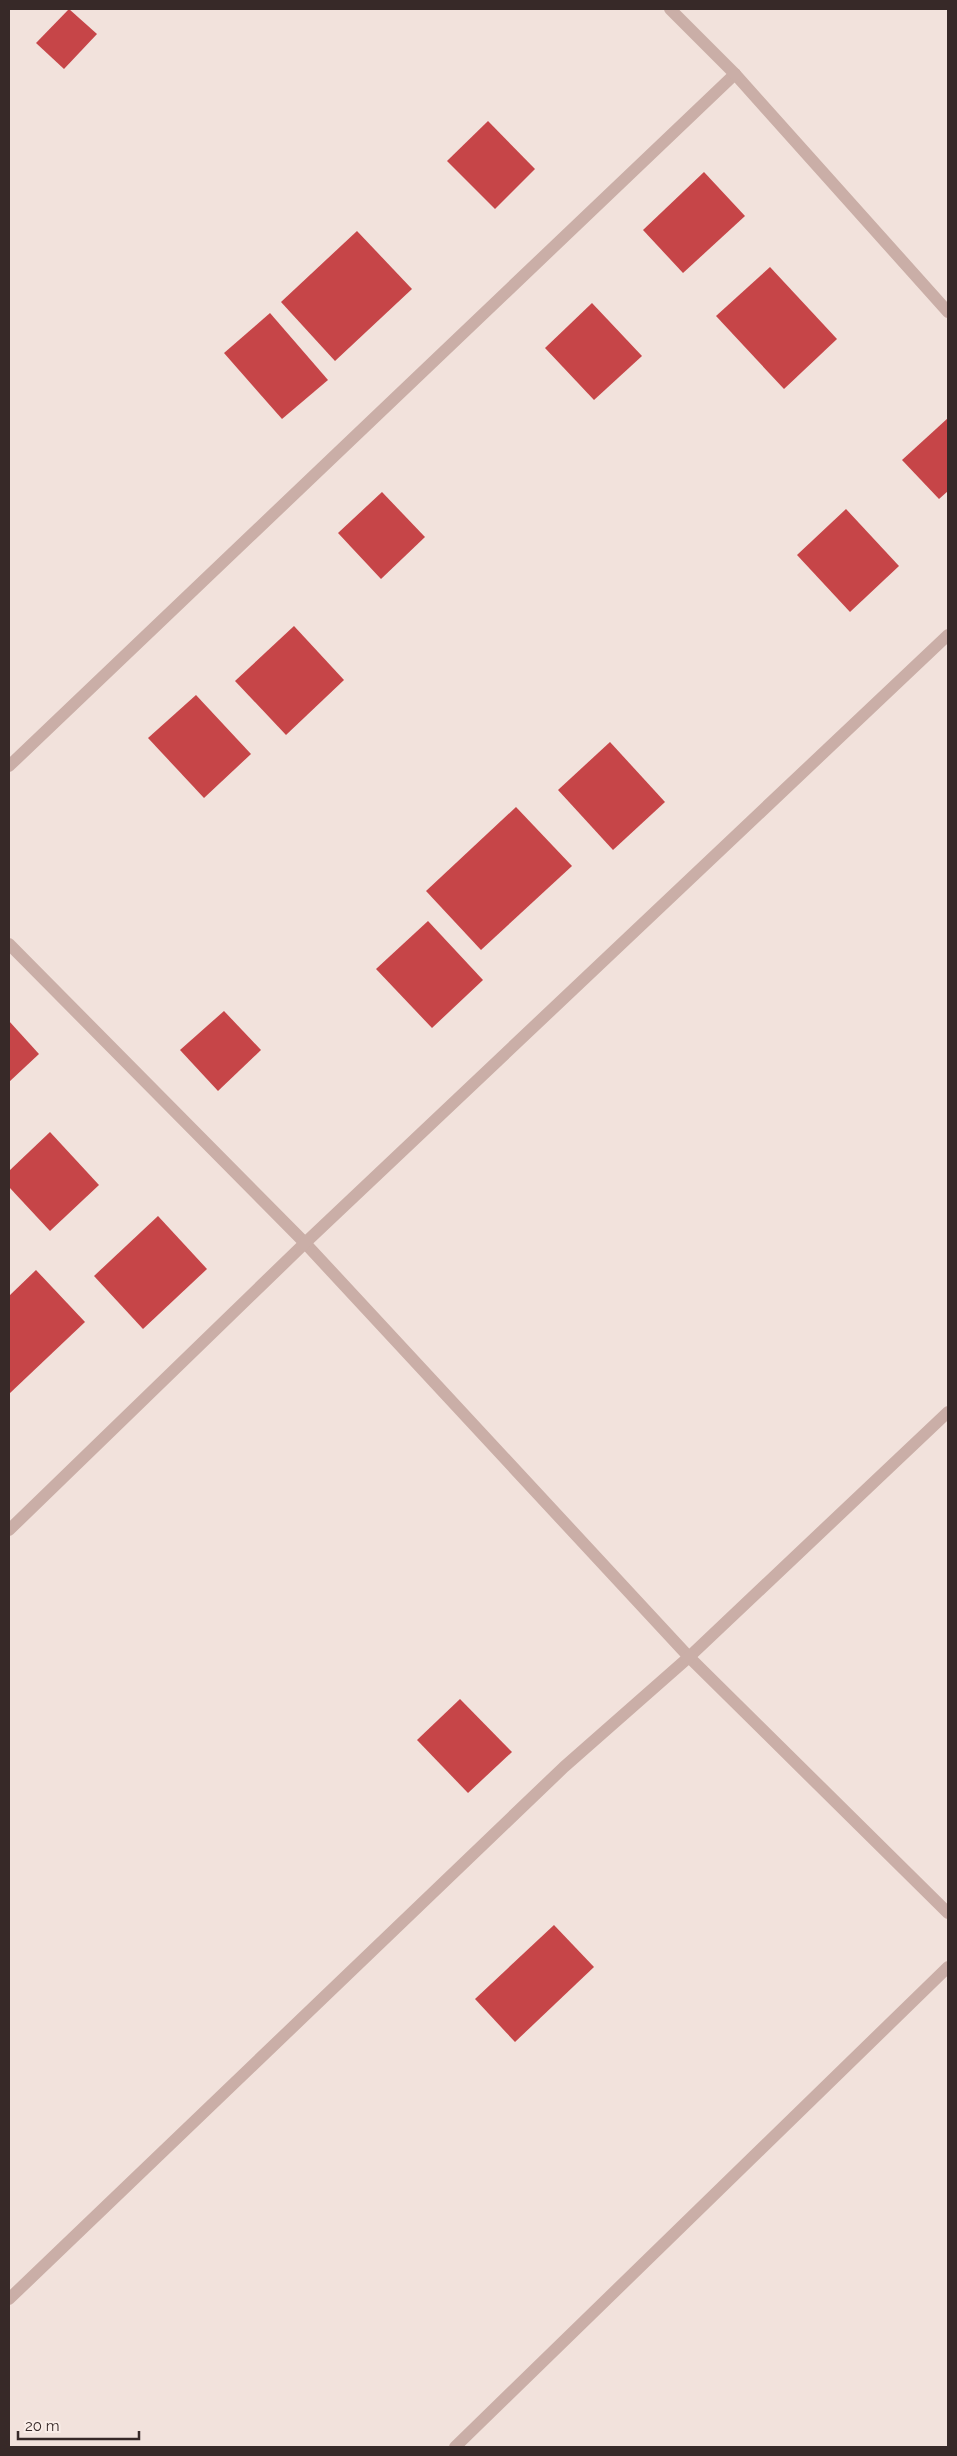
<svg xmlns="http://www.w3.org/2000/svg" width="957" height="2456" font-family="Raleway,sans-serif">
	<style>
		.building { fill: #c64548 }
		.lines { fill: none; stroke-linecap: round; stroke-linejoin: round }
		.service { stroke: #caaea7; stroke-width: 12 }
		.minor { stroke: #caaea7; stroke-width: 12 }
	</style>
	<rect width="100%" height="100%" fill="#f2e2dc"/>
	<g class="building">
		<polygon points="69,9 97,34 64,69 36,43"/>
		<polygon points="488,121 535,169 495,209 447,161"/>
		<polygon points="704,172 745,216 683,273 643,230"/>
		<polygon points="357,231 412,289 335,361 281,302"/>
		<polygon points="770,267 837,339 784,389 716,316"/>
		<polygon points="592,303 642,356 594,400 545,348"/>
		<polygon points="270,313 328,380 282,419 224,353"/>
		<polygon points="948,418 948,491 939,499 902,460"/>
		<polygon points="382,492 425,537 381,579 338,533"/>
		<polygon points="846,509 899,566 850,612 797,555"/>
		<polygon points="294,626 344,680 286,735 235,681"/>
		<polygon points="196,695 251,754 204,798 148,738"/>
		<polygon points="610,742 665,802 613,850 558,790"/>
		<polygon points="516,807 572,866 481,950 426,891"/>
		<polygon points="428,921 483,980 432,1028 376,969"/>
		<polygon points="224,1011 261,1050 218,1091 180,1050"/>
		<polygon points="9,1021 39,1054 9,1082"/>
		<polygon points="50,1132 99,1185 50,1231 9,1187 9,1171"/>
		<polygon points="158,1216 207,1269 143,1329 94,1276"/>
		<polygon points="36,1270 85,1322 9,1394 9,1296"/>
		<polygon points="460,1699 512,1752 468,1793 417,1740"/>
		<polygon points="554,1925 594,1967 515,2042 475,1999"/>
	</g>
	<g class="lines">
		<g class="service">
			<polyline points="9,766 735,74"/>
			<polyline points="9,944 305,1243 689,1657 948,1913"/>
			<polyline points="9,1530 305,1243 948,635"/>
			<polyline points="9,2299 564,1767 689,1657 948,1412"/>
			<polyline points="455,2447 948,1967"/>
		</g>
		<polyline class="minor" points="670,9 735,74 948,312"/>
	</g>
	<rect width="957" height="2456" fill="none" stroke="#372928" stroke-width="20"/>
	<path d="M18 2431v8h121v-8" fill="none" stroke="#372928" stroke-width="2.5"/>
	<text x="25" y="2431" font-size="15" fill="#372928" stroke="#faede8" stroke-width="4" paint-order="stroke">20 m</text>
</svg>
